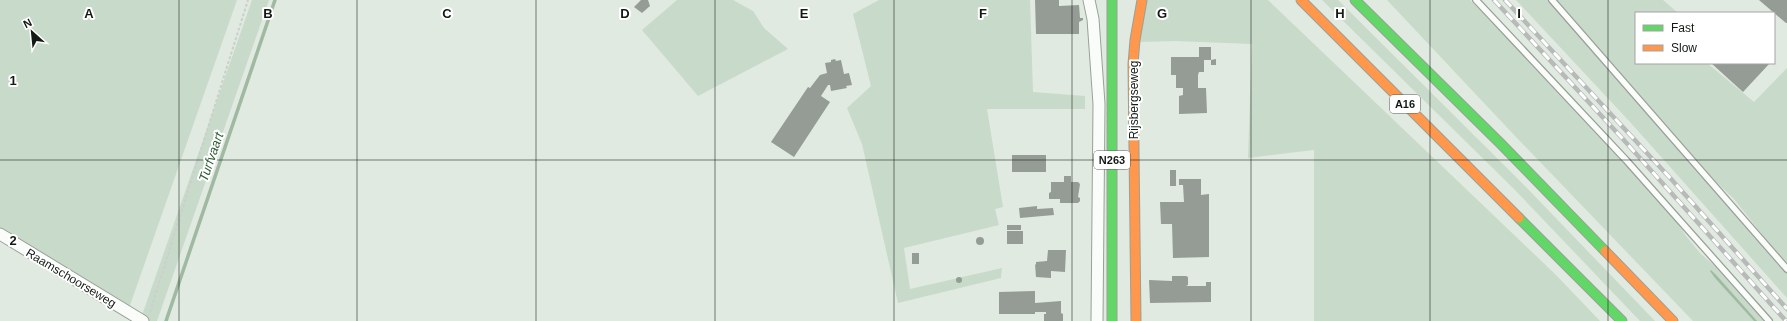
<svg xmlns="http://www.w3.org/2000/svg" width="1787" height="321" font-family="Arial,sans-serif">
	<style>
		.green { fill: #c8dac9 }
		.water { fill: #a0b9a2 }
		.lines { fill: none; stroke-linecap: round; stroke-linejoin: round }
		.stream { stroke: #a0b9a2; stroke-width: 3.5 }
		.building { fill: #959c95 }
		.lane-casing { stroke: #99a099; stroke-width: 8 }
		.street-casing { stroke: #99a099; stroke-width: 13 }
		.fast-casing { stroke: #99a099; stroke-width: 11 }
		.slow-casing { stroke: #99a099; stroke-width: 11 }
		.path { stroke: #cccfcc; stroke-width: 2; stroke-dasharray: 3 2; stroke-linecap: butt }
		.lane { stroke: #fafcfa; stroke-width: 5.5 }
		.street { stroke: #fafcfa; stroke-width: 11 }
		.fast { stroke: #63d668; stroke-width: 9 }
		.slow { stroke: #ff974d; stroke-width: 9 }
		.rail-casing { stroke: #b7bab8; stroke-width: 4.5 }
		.rail { stroke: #fff; stroke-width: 3; stroke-dasharray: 9; stroke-linecap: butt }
		.grid { fill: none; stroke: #131a14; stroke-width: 1; stroke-opacity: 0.55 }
		.labels { text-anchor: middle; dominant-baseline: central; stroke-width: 4; stroke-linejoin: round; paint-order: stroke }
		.shield { fill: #fff; stroke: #5a5f5a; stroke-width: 1 }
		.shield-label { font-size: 11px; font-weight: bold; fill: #131a14 }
		.street-label { font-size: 12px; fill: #131a14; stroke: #fff }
		.water-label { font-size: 13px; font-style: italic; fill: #2e5e36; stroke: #fff }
		.grid-label { font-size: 13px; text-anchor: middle; font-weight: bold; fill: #131a14; stroke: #fff; stroke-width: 4; stroke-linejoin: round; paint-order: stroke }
	</style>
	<rect width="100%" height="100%" fill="#e0eae0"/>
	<g class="green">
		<polygon points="0,0 237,0 128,311 0,231"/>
		<polygon points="252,0 269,0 157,321 140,321"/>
		<polygon points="677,0 733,0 753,11 764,28 788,49 698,96 642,30"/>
		<polygon points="879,0 1030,0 1033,92 1085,96 1085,109 987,109 1003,207 995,209 999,225 904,248 910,289 1002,268 1001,278 898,303 862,144 847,108 871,86 853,14"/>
		<polygon points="1146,0 1268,0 1555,274 1600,321 1314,321 1314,150 1248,158 1252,44 1175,41 1136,42"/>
		<polygon points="1322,0 1338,0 1521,182 1655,321 1640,321 1514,189"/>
		<polygon points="1387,0 1470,0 1560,93 1675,219 1686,236 1700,253 1717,268 1764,321 1693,321 1516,137"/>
		<polygon points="1516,0 1549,0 1787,273 1787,298 1630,122"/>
		<polygon points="1556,0 1663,0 1678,13 1636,13 1636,63 1707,63 1754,102 1787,68 1787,266 1734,199 1716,182"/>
	</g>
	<polygon class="water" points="1711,270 1717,276 1757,321 1754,321 1715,278 1710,271"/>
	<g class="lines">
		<polyline class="stream" points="166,321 275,0"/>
	</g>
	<g class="building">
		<polygon points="641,0 648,0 650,6 642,13 634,7"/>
		<polygon points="1035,0 1059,0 1059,6 1079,5 1080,18 1083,18 1083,20 1079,22 1079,34 1036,34"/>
		<polygon points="1759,0 1787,0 1787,23 1786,23"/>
		<polygon points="1199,47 1211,47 1211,60 1216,59 1216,65 1211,65 1211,60 1204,60 1204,72 1199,72 1198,75 1198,88 1206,88 1207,113 1179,114 1179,96 1183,95 1183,88 1176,88 1176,75 1171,75 1171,57 1199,57"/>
		<polygon points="835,59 836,61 841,60 844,74 849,73 852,85 846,86 847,88 831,91 830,85 828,85 821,96 830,102 794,157 771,142 808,87 810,88 820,75 827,73 825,63 831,62 831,60"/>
		<polygon points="1711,63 1770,63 1743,92"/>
		<rect x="1012" y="155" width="34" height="17"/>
		<rect x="1170" y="170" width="6" height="16"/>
		<polygon points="1064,176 1071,176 1071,182 1078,182 1080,184 1078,197 1080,198 1080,201 1078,203 1060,203 1060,199 1049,199 1049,193 1051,192 1051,182 1064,182"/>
		<polygon points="1179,179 1201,179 1201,195 1209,194 1209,257 1173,258 1172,224 1161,224 1160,202 1184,202 1183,185 1179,185"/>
		<polygon points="1037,206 1037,209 1053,208 1054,215 1020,218 1019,208"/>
		<rect x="1007" y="225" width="14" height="5"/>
		<rect x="1007" y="231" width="16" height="13"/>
		<circle cx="980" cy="241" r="4"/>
		<polygon points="1048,250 1066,250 1065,272 1051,271 1051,278 1036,277 1035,264 1036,265 1036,262 1047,261"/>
		<rect x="912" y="253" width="7" height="11"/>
		<polygon points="1172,276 1186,276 1188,277 1188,285 1186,286 1206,286 1206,282 1211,282 1211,302 1150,303 1149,280 1172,281"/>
		<circle cx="959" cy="280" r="3"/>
		<polygon points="1035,291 1035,303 1061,301 1061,313 1063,314 1063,321 1044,321 1044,314 1046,314 1046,312 1035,312 1035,314 999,314 999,292"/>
	</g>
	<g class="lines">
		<g class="lane-casing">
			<g id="lane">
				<polyline points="1476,0 1626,160 1769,321"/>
				<polyline points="1552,0 1787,269"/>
			</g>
		</g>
		<g class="street-casing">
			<g id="street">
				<polyline points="1089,0 1093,19 1099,104 1097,321"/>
				<polyline points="0,234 143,321"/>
			</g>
		</g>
		<g class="fast-casing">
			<g id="fast">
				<polyline points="1112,0 1112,321"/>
				<polyline points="1355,0 1501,144 1605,251"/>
				<polyline points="1519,218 1622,321"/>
			</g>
		</g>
		<g class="slow-casing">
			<g id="slow">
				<polyline points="1301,0 1519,218"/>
				<polyline points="1605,251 1673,321"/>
				<polyline points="1136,321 1133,64 1135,40 1142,0"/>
			</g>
		</g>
		<polyline class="path" points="150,312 248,0"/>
		<use href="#lane" class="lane"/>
		<use href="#street" class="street"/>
		<use href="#fast" class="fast"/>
		<use href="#slow" class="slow"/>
		<g class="rail-casing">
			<g id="rail">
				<polyline points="1494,0 1622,138 1786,321"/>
				<polyline points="1505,0 1672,180 1787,309"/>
			</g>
		</g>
		<use href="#rail" class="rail"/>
	</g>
	<path class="grid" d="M179,0V321M357,0V321M536,0V321M715,0V321M894,0V321M1072,0V321M1251,0V321M1430,0V321M1608,0V321M0,160H1787"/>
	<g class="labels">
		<g class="shield">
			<rect x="1390" y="95" width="30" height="18" rx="3"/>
			<rect x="1094" y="151" width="36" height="18" rx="3"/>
		</g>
		<g class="shield-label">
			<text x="1405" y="104">A16</text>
			<text x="1112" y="160">N263</text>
		</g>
		<g class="street-label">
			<text transform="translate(1134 100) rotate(-90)">Rijsbergseweg</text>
			<text transform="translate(71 278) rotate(31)">Raamschoorseweg</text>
		</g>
		<g class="water-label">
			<text transform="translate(211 157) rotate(-71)">Turfvaart</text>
		</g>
	</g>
	<g class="grid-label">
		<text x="89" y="18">A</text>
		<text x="268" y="18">B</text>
		<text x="447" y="18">C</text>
		<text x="625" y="18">D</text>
		<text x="804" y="18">E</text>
		<text x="983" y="18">F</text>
		<text x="1162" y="18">G</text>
		<text x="1340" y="18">H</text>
		<text x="1519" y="18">I</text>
		<text x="13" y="85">1</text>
		<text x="13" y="245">2</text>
	</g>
	<rect x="1635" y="12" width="140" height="52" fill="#ffffff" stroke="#a1a3a1"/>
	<rect x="1643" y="25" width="20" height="6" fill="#63d668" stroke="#a1a3a1"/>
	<text x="1671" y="32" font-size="12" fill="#131a14">Fast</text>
	<rect x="1643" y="45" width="20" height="6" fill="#ff974d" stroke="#a1a3a1"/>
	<text x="1671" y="52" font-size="12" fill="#131a14">Slow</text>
	<g transform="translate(32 32) rotate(333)" stroke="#ffffff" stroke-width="3" paint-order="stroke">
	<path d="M0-3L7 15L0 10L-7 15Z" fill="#131a14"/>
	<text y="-6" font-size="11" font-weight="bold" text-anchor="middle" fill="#131a14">N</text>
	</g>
</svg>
